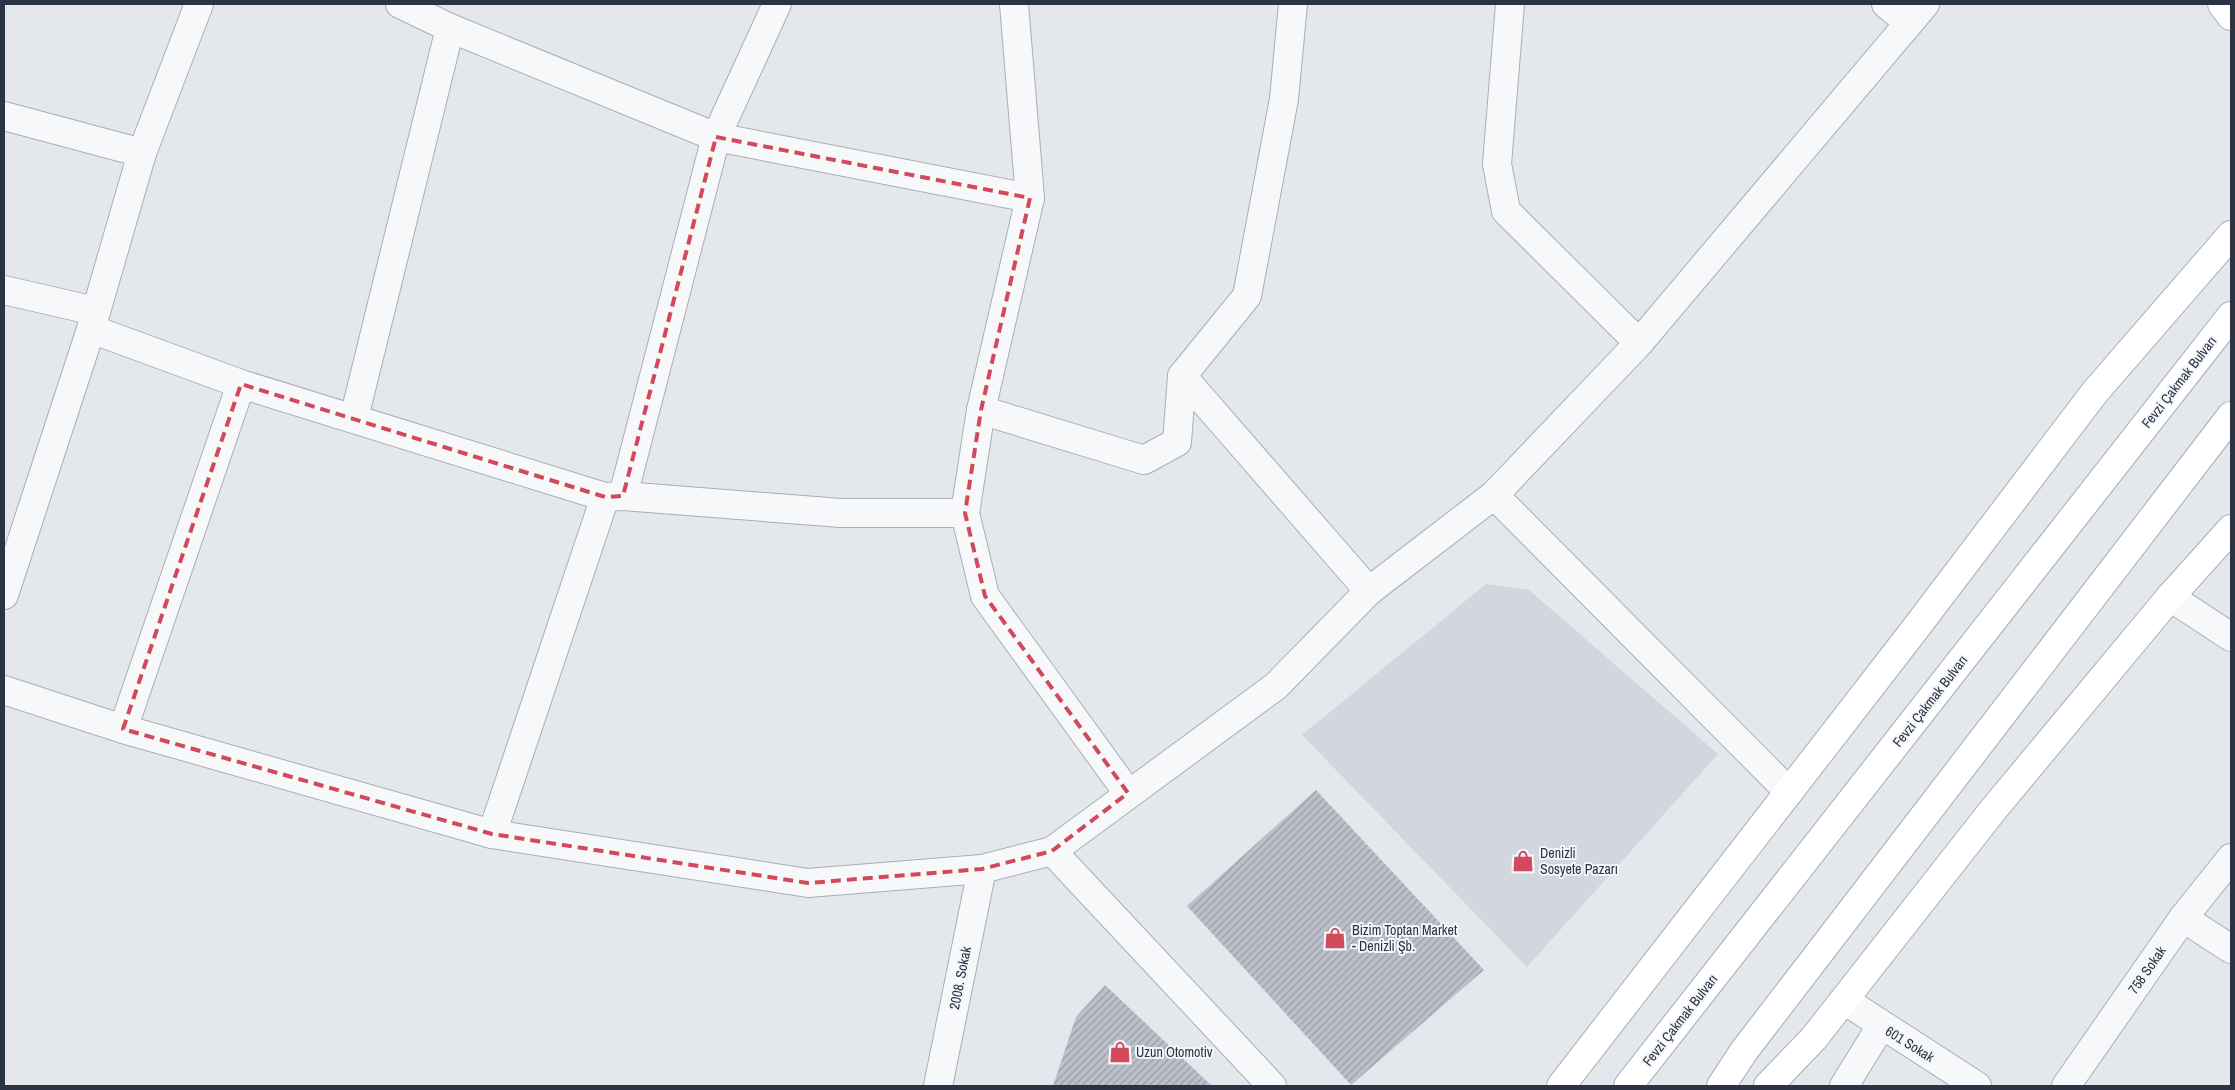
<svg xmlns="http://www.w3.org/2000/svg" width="2235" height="1090" font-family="'Archivo Narrow',sans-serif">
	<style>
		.built { fill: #d2d6de }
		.building { fill: url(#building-hatch) }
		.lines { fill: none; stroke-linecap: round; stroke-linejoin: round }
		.minor-casing { stroke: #a9aeb7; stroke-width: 30 }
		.secondary-casing { stroke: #a9aeb7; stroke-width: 30 }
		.primary-casing { stroke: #a3abb8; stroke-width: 30 }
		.minor { stroke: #f7f8fa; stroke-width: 28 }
		.secondary { stroke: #fff; stroke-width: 28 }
		.primary { stroke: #fff; stroke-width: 28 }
		.marked { fill: none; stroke: #d1495b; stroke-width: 4; stroke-dasharray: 10 6; stroke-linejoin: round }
		.labels { text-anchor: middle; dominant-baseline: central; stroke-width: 4; stroke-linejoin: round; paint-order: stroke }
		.street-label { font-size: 14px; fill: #2b3445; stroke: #f4f6f9 }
		.poi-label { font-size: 14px; fill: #2b3445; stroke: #f4f6f9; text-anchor: start }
	</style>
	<defs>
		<pattern id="building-hatch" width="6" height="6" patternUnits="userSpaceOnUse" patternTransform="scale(1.25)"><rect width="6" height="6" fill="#bbc0ca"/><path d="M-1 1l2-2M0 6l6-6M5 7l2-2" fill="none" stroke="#989da6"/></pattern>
	</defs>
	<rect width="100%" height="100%" fill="#e4e7ec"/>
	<polygon class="built" points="1486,584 1529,590 1718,754 1527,967 1302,735"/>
	<g class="building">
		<polygon points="1316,790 1484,970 1351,1085 1187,906"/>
		<polygon points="1105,985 1212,1086 1053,1086 1076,1017"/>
	</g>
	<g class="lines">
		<g class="minor-casing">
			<g id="minor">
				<polyline points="400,4 450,28 716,137 1030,198"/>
				<polyline points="1014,4 1030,198 981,410 965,513 985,596 1128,793"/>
				<polyline points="1510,4 1497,164 1506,211 1639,343"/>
				<polyline points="1886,4 1909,23"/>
				<polyline points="4,116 142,153"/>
				<polyline points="4,290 95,311"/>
				<polyline points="91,329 241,384 605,497 623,496 841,513 965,513"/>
				<polyline points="1182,376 1369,591"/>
				<polyline points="981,410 1144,460 1177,442 1182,376 1247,296 1284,99 1293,4"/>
				<polyline points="354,418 450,28"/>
				<polyline points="1494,495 1789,792"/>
				<polyline points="623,496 716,137 777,4"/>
				<polyline points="4,595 91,329 142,153 199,4"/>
				<polyline points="2170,597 2231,637"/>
				<polyline points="4,690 123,729 492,834 808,883 982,869 1052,851 1276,686 1369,591 1494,495 1639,343 1925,4"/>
				<polyline points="123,729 241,384"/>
				<polyline points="492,834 605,497"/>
				<polyline points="1052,851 1272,1086"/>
				<polyline points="2183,918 2231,949"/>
				<polyline points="1844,1000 1977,1086"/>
				<polyline points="938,1086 982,869"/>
				<polyline points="1844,1086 1881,1026"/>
				<polyline points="2066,1086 2183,918 2231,858"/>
			</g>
		</g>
		<g class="secondary-casing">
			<g id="secondary">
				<polyline points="2222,4 2231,16"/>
				<polyline points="1561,1086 1912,633 2095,392 2231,235"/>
				<polyline points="1768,1086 1814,1038 1993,810 2170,597 2231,529"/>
			</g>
		</g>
		<g class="primary-casing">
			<g id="primary">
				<polyline points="1628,1086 2231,316"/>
				<polyline points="1721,1086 1744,1051 2231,416"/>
			</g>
		</g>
		<use href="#minor" class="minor"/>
		<use href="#secondary" class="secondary"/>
		<use href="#primary" class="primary"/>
	</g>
	<path class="marked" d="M716,137L1030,198L981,410L965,513L985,596L1128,793L1052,851L982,869L808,883L492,834L123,729L241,384L605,497L623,496Z"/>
	<defs>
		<g id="shop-bare" transform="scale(1.725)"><path d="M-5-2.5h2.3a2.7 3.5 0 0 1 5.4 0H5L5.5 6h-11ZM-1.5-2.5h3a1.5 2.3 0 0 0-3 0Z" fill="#d1495b" stroke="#f4f6f9" stroke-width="2.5" paint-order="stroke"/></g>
	</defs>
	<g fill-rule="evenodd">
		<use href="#shop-bare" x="1523" y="861"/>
		<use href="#shop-bare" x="1335" y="938"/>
		<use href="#shop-bare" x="1120" y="1052"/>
	</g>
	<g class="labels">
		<g class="street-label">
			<text transform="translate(2179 382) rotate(-52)">Fevzi Çakmak Bulvarı</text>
			<text transform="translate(1930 701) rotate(-52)">Fevzi Çakmak Bulvarı</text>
			<text transform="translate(2147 970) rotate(-55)">758 Sokak</text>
			<text transform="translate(960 978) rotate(-79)">2008. Sokak</text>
			<text transform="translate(1680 1020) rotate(-52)">Fevzi Çakmak Bulvarı</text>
			<text transform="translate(1910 1044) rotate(32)">601 Sokak</text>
		</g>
		<g class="poi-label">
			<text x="1540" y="853">Denizli<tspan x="1540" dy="16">Sosyete Pazarı</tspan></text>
			<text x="1352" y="930">Bizim Toptan Market<tspan x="1352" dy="16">- Denizli Şb.</tspan></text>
			<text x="1136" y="1052">Uzun Otomotiv</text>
		</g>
	</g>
	<rect width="2235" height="1090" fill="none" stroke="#2b3445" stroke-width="10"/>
</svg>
